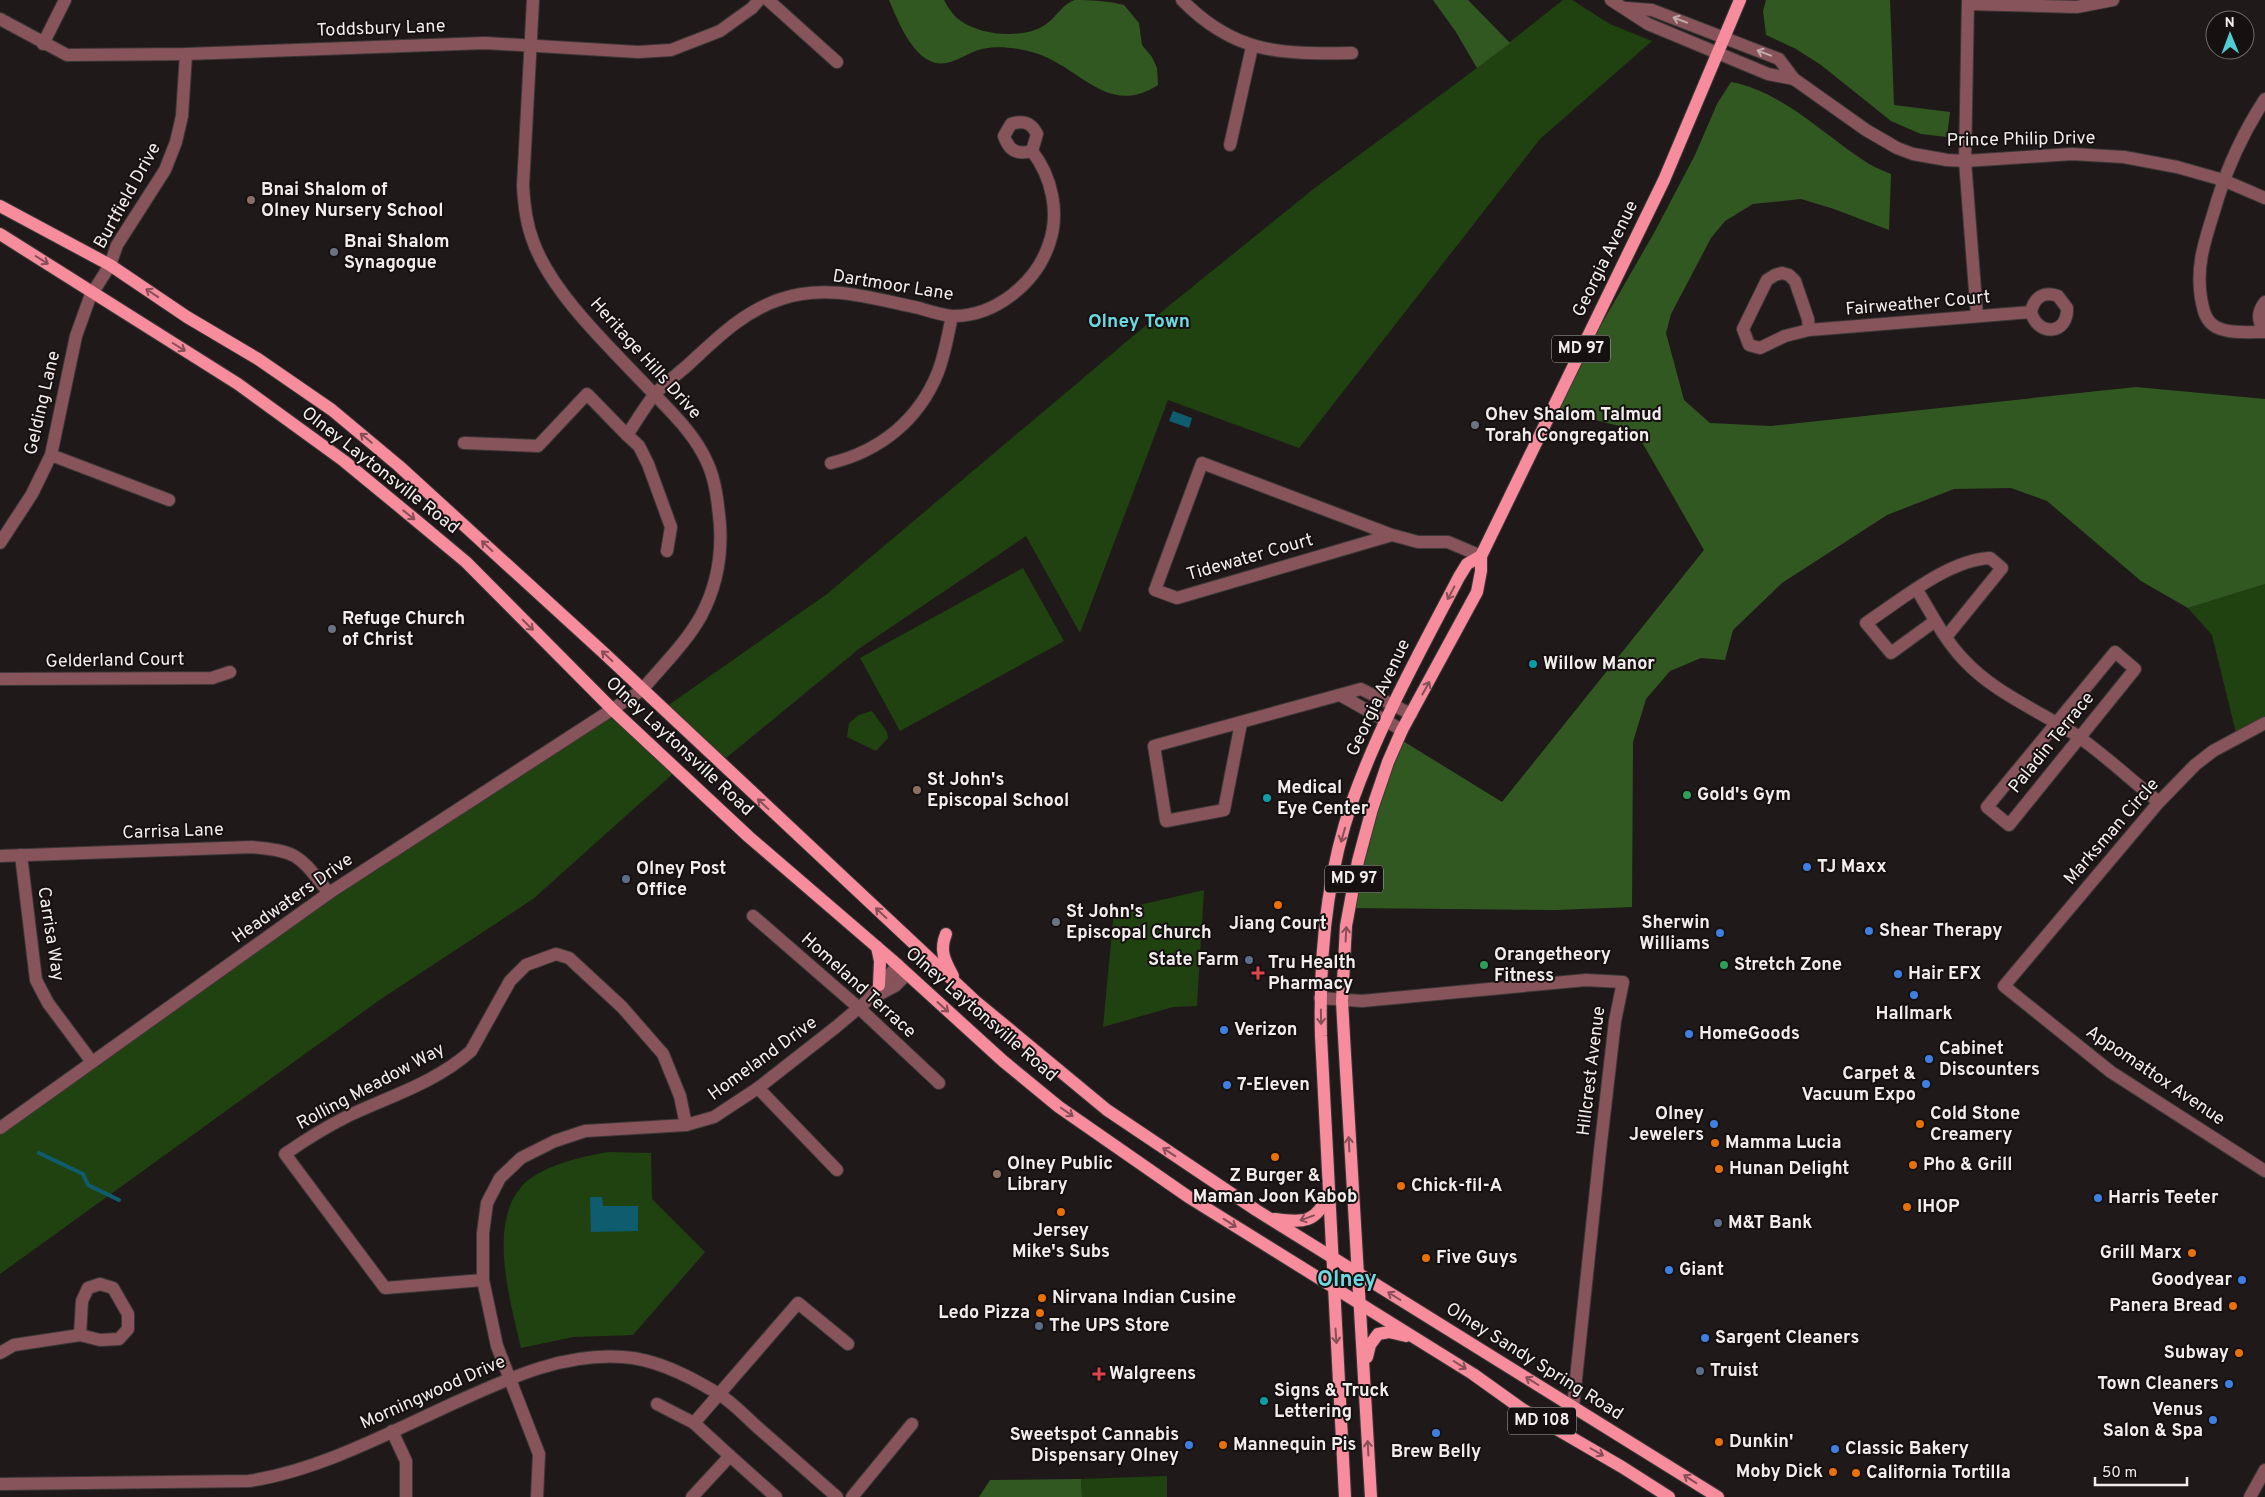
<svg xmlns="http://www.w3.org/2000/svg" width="2265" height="1497" font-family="Overpass,sans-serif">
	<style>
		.green { fill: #204210 }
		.forest { fill: #325822 }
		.water { fill: #0f5c6f }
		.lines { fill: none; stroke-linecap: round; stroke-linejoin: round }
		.stream { stroke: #0f5c6f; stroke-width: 4 }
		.minor-casing { stroke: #3c3837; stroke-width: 14 }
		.major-casing { stroke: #3c3837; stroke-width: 14 }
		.minor { stroke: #88545b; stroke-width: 12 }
		.major { stroke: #f78c9c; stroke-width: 12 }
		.oneway { stroke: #c2a9ab }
		.oneway2 { stroke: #864e56 }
		.education-dot { fill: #8d6e63; stroke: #161110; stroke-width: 2 }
		.worship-dot { fill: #6b7280; stroke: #161110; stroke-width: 2 }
		.culture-dot { fill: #0f9aa8; stroke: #161110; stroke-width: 2 }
		.leisure-dot { fill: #2e9e5b; stroke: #161110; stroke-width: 2 }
		.shop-dot { fill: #3f7fe0; stroke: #161110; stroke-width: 2 }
		.service-dot { fill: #5c6f8a; stroke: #161110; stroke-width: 2 }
		.food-dot { fill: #e8710a; stroke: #161110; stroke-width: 2 }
		.health-dot { fill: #e0444e; stroke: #161110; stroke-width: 2 }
		.labels { text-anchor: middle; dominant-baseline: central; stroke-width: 4; stroke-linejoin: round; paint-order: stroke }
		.shield { fill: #161110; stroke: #afacab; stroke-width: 1 }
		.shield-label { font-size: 16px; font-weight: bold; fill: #f1eeed }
		.street-label { font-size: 18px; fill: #f1eeed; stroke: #161110 }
		.poi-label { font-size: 18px; font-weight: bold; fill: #f1eeed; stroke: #161110; text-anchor: start }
		.neighbourhood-label { font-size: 19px; font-weight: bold; fill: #6cd8df; stroke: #161110 }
		.district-label { font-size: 22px; font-weight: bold; fill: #6cd8df; stroke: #161110 }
	</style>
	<rect width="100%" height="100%" fill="#1f1a19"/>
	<g class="green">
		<polygon points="1563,0 1572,0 1610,24 1652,41 1540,139 1299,448 1168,400 1080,633 1026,536 860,648 720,763 663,709 827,594 1170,305 1316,187 1477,68"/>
		<polygon points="1023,568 1064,641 900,731 860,658"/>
		<polygon points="2265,584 2265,723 2237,737 2212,635 2188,608"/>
		<polygon points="613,710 676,771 533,899 381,999 0,1274 0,1128 329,893"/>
		<polygon points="872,711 887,732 888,738 876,751 847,737 849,723 859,715"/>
		<polygon points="1204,890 1197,1006 1173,1007 1103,1027 1114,911"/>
		<path d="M609,1152L651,1153L652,1199L705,1252L633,1335L573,1337L521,1348C511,1303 487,1225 522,1186C540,1166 583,1156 609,1152Z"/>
		<polygon points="1167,1476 1167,1497 1082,1497 1081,1479"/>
	</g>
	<g class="forest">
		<path d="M889,0H944C947,6 954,17 961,21C982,36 1024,39 1045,25C1056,18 1062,4 1075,0C1089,0 1110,1 1124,5L1139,23L1142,45L1152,57L1157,68L1158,85C1107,118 1080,66 1035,53C1020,48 997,45 982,49C964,53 947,71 928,60C909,49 897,19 889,0Z"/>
		<polygon points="1433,0 1468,0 1510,43 1477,68 1456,32"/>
		<polygon points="1766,0 1890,0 1894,105 1950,112 1947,137 1921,134 1891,121 1821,65 1796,49 1766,35 1763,11"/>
		<path d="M1731,82C1781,91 1822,133 1863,160C1871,166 1881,170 1891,174L1889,230L1834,209L1801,199L1753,204L1725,221L1711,238L1671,314L1666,333L1684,400L1710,423L1771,426L2136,387L2265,399V584L2188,608L2141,581L2047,501L2011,488L1954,489L1887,515L1782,583L1733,630L1725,660L1701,658L1670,671L1646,699L1633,742L1632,907L1556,910L1349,908L1398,738L1502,802L1704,550L1635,430L1576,415L1548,417L1654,233L1695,155L1717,104Z"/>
		<polygon points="1081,1479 1082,1497 979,1497 990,1480"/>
	</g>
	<g class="water">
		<polygon points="1173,411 1192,418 1189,428 1169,421"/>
		<polygon points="590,1197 602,1197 603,1206 638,1206 638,1231 591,1232"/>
	</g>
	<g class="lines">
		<polyline class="stream" points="39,1153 83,1174 88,1185 119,1200"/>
		<g class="minor-casing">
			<g id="minor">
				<polyline points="768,0 837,62"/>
				<path d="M1182,0C1235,54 1280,54 1352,53"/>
				<polyline points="1611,0 1648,24 1768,74 1794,79"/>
				<polyline points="1968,0 1965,161 1977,316"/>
				<polyline points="1968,4 2077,7 2113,0"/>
				<polyline points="1626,8 1652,10 1779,59 1794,79 1866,130 1897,148 1913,154 1947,160 1965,161 2072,154 2124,157 2177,167 2223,180 2265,198"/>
				<polyline points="0,19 67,55 186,54 485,43 638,52 671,50 720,31 752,8 759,0"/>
				<polyline points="43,44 65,0"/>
				<path d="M2265,99C2244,131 2229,163 2218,198C2208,233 2195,261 2201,298C2203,309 2205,321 2216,327C2229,334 2251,332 2265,332"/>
				<polyline points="1230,145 1252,47"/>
				<path d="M2265,302C2257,312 2257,321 2265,331"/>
				<path d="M1809,330L1785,336L1760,348L1749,345L1743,329L1767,280L1775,275L1782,273L1789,275L1795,281L1808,319L1809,330L2031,312C2038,337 2068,335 2067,308L2058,296C2044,291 2034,297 2031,312"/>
				<polyline points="627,435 639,446 648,464 671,527 667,551"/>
				<path d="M464,443L538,446L587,394L627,435C636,422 645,406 655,394C665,383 678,374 689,364C717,338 744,311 781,299C827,283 874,299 919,308C929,311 941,315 952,316C995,317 1036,283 1049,244C1060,213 1052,177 1032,151C1017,155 1009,151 1004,136L1011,124C1023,120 1031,122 1037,134L1032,151"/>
				<polyline points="51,455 169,500"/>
				<path d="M831,463C880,451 919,420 938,372C945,354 948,334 952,316"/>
				<polyline points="1392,535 1177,598 1155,590 1202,463 1392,535 1418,542 1448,542 1481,556"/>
				<polyline points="0,543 32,494 51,455 76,336 90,297 110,265 117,245 165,170 176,142 182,116 186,54"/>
				<path d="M1917,590C1931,613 1944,639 1963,659C1994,693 2038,710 2076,735C2105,755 2131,780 2159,802"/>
				<path d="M1935,621L1891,653L1866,623C1901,600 1948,560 1990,558L2002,568L1946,637"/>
				<polygon points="2115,652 2135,669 2009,825 1987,807"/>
				<polyline points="0,679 212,678 230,672"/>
				<polyline points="1340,695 1402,730"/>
				<polyline points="1241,723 1224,810 1166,821 1154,746 1361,689 1411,714"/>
				<polyline points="2265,723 2213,751 2195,765 2159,802 2004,986 2111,1072 2265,1171"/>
				<polyline points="21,855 36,980 48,1003 92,1062"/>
				<path d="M0,856L252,847C300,851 300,857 329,893"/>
				<polyline points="753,916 859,1008 939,1083"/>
				<polyline points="872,998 895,986 907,974"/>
				<polyline points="1320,998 1362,1001 1586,980 1623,982 1615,1021 1600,1151 1573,1407"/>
				<polyline points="758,1088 837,1170"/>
				<path d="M0,1128L329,893L642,690C662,666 686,643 701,616C716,588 722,556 720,525C718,504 716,481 707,462C695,435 674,415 654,394C615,352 552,295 533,241C526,223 524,205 523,186L533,0"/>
				<path d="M483,1280L385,1288L285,1154C305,1140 326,1127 348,1116C390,1096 435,1083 471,1051L510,981L526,965L556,954L569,958L622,1007L663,1054L680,1096L686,1125"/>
				<polyline points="0,1353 14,1345 80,1335 100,1340 119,1339 128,1329 128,1314 113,1288 100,1284 88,1288 82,1301 80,1335"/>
				<polyline points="657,1404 694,1423"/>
				<polyline points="392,1431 406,1461 406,1497"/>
				<polyline points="730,1456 776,1497"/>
				<path d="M0,1484L249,1481C322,1470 396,1429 463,1399C514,1376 565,1353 623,1357C656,1359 689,1376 717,1393C731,1401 743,1414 755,1425C782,1449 810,1473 837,1497"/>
				<polyline points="537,1497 539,1454 497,1346 483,1280 483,1233 487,1203 500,1178 521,1158 555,1141 585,1131 686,1125 714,1117 758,1088 836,1027 868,1000 898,965"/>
				<polyline points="692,1497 730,1456 694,1423 798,1303 848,1344"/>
				<polyline points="852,1497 912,1424"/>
				<polyline points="2250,1497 2265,1470"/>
			</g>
		</g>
		<g class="major-casing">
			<g id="major">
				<polyline points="0,206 110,265 187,317 258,359 332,410 399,466 605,654 974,1000 1107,1110 1256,1210 1718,1497"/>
				<polyline points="0,234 238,384 344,461 412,517 466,562 613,710 749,837 892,960 1003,1061 1059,1107 1190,1198 1473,1374 1522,1409 1622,1467 1669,1497"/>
				<path d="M946,934C939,951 945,961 953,976"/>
				<polyline points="877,947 880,961 879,985"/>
				<path d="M1275,1219C1303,1223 1317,1223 1328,1194"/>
				<polyline points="1367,1357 1370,1345 1378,1334 1389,1332 1406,1336"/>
				<path d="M1345,1497L1321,1036C1319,957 1326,877 1352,802C1380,723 1421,650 1459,577L1467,564L1481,556"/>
				<polyline points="1371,1497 1344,1037 1342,1001 1346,926 1358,861 1372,809 1388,762 1402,730 1477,592 1481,571 1481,556 1664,180 1740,0"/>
			</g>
		</g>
		<use href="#minor" class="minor"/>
		<use href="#major" class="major"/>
	</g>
	<defs><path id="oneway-shaft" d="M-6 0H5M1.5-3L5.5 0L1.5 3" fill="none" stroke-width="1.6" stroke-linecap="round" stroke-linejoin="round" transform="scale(1.25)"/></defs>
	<g class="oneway">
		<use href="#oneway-shaft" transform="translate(1680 20) rotate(-159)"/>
		<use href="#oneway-shaft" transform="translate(1764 53) rotate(-159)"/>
	</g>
	<g class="oneway2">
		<use href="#oneway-shaft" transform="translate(42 260) rotate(32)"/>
		<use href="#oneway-shaft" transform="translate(152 293) rotate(-146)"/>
		<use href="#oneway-shaft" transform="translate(179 347) rotate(32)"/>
		<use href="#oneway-shaft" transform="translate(366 438) rotate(-141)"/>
		<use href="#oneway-shaft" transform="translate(409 515) rotate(39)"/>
		<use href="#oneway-shaft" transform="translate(487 546) rotate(-137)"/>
		<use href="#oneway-shaft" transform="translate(1451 593) rotate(118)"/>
		<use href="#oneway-shaft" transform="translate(528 625) rotate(45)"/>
		<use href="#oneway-shaft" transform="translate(607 656) rotate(-137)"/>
		<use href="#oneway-shaft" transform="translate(1426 688) rotate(-61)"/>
		<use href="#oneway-shaft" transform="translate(763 804) rotate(-137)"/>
		<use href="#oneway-shaft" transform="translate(1343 835) rotate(106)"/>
		<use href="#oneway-shaft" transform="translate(881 913) rotate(-137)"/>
		<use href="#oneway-shaft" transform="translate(1346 934) rotate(-87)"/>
		<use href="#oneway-shaft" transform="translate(943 1007) rotate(42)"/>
		<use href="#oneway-shaft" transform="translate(1321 1017) rotate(89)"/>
		<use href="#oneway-shaft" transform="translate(1067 1112) rotate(35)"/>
		<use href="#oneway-shaft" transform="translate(1349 1144) rotate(-93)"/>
		<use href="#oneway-shaft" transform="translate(1169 1152) rotate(-147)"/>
		<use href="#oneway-shaft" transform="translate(1307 1218) rotate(160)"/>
		<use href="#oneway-shaft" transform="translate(1230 1223) rotate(33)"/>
		<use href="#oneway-shaft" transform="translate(1394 1296) rotate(-148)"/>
		<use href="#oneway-shaft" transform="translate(1336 1336) rotate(86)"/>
		<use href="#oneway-shaft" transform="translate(1460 1365) rotate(32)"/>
		<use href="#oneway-shaft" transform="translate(1532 1381) rotate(-148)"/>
		<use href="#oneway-shaft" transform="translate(1368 1448) rotate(-93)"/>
		<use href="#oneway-shaft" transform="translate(1597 1452) rotate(30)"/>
		<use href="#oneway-shaft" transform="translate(1690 1479) rotate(-147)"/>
	</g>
	<g class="education-dot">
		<circle cx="251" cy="200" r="5"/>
		<circle cx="917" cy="790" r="5"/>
		<circle cx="997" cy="1174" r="5"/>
	</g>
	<g class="worship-dot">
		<circle cx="334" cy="252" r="5"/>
		<circle cx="1475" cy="425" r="5"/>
		<circle cx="332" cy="629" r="5"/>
		<circle cx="1056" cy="922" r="5"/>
	</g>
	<g class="culture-dot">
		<circle cx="1533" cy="664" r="5"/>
		<circle cx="1267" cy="798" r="5"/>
		<circle cx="1264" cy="1401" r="5"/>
	</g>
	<g class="leisure-dot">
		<circle cx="1687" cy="795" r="5"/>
		<circle cx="1484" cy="965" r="5"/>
		<circle cx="1724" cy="965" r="5"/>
	</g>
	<g class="shop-dot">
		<circle cx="1807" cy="867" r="5"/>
		<circle cx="1869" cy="931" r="5"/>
		<circle cx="1720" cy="933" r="5"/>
		<circle cx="1898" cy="974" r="5"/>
		<circle cx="1914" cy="995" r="5"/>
		<circle cx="1224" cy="1030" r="5"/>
		<circle cx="1689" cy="1034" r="5"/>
		<circle cx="1929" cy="1059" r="5"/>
		<circle cx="1926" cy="1084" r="5"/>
		<circle cx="1227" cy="1085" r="5"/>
		<circle cx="1714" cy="1124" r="5"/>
		<circle cx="2098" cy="1198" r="5"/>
		<circle cx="1669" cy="1270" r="5"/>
		<circle cx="2242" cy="1280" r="5"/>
		<circle cx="1705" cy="1338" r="5"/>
		<circle cx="2229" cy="1384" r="5"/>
		<circle cx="2213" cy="1420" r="5"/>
		<circle cx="1436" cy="1433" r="5"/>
		<circle cx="1189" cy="1445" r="5"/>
		<circle cx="1835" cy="1449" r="5"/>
	</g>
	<g class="service-dot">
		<circle cx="626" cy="879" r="5"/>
		<circle cx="1249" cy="960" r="5"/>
		<circle cx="1718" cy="1223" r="5"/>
		<circle cx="1039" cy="1326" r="5"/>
		<circle cx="1700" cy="1371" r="5"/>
	</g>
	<g class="food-dot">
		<circle cx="1278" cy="905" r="5"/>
		<circle cx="1920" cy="1124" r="5"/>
		<circle cx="1715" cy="1143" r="5"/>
		<circle cx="1275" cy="1157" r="5"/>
		<circle cx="1913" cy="1165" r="5"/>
		<circle cx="1719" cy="1169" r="5"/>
		<circle cx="1401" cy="1186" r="5"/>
		<circle cx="1907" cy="1207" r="5"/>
		<circle cx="1061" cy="1212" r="5"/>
		<circle cx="2192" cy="1253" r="5"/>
		<circle cx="1426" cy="1258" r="5"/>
		<circle cx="1042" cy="1298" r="5"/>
		<circle cx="2233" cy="1306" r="5"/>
		<circle cx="1040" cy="1313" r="5"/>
		<circle cx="2239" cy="1353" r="5"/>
		<circle cx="1719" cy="1442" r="5"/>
		<circle cx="1223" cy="1445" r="5"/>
		<circle cx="1833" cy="1472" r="5"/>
		<circle cx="1856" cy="1473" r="5"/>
	</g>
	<g class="health-dot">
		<path d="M1255.5 965.5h5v5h5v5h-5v5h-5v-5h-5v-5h5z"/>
		<path d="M1096.5 1366.5h5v5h5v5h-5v5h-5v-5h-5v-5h5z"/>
	</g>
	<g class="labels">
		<g class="shield">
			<rect x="1552" y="335.5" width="58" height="27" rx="4"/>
			<rect x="1325" y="865.5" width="58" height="27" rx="4"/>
			<rect x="1508" y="1407.5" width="68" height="27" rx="4"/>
		</g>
		<g class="shield-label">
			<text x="1581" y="349">MD 97</text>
			<text x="1354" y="879">MD 97</text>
			<text x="1542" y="1421">MD 108</text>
		</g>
		<g class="street-label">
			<text transform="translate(381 29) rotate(-2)">Toddsbury Lane</text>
			<text transform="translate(2021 140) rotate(-1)">Prince Philip Drive</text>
			<text transform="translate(128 196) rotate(-61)">Burtfield Drive</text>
			<text transform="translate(1606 259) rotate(-64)">Georgia Avenue</text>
			<text transform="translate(893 286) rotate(9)">Dartmoor Lane</text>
			<text transform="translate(1918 304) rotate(-5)">Fairweather Court</text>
			<text transform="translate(645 359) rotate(48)">Heritage Hills Drive</text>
			<text transform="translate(43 403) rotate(-77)">Gelding Lane</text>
			<text transform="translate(380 471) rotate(38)">Olney Laytonsville Road</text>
			<text transform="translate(1250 558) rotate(-16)">Tidewater Court</text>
			<text transform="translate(115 661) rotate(-1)">Gelderland Court</text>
			<text transform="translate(1379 698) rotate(-65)">Georgia Avenue</text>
			<text transform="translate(2052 743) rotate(-51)">Paladin Terrace</text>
			<text transform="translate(679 747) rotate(43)">Olney Laytonsville Road</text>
			<text transform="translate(173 832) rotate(-2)">Carrisa Lane</text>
			<text transform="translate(2112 832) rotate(-49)">Marksman Circle</text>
			<text transform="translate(293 899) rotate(-35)">Headwaters Drive</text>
			<text transform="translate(50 934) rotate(81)">Carrisa Way</text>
			<text transform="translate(858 986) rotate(42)">Homeland Terrace</text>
			<text transform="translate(981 1015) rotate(41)">Olney Laytonsville Road</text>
			<text transform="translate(763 1059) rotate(-36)">Homeland Drive</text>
			<text transform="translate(1592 1071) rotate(-83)">Hillcrest Avenue</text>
			<text transform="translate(2155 1076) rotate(34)">Appomattox Avenue</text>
			<text transform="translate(371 1087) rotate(-28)">Rolling Meadow Way</text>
			<text transform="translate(1534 1362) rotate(32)">Olney Sandy Spring Road</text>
			<text transform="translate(433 1393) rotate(-24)">Morningwood Drive</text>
		</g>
		<g class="poi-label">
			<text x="261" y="190">Bnai Shalom of<tspan x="261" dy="21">Olney Nursery School</tspan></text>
			<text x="344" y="242">Bnai Shalom<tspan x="344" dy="21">Synagogue</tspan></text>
			<text x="1485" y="415">Ohev Shalom Talmud<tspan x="1485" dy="21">Torah Congregation</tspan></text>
			<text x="342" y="619">Refuge Church<tspan x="342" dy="21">of Christ</tspan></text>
			<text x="1543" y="664">Willow Manor</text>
			<text x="927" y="780">St John's<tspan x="927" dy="21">Episcopal School</tspan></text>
			<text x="1277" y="788">Medical<tspan x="1277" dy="21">Eye Center</tspan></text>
			<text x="1697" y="795">Gold's Gym</text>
			<text x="1817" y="867">TJ Maxx</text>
			<text x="636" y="869">Olney Post<tspan x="636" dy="21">Office</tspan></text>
			<text x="1066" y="912">St John's<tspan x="1066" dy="21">Episcopal Church</tspan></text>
			<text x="1710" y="923" text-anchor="end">Sherwin<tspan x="1710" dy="21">Williams</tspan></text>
			<text x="1278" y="924" text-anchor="middle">Jiang Court</text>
			<text x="1879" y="931">Shear Therapy</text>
			<text x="1494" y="955">Orangetheory<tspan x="1494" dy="21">Fitness</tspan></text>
			<text x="1239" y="960" text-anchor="end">State Farm</text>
			<text x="1268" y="963">Tru Health<tspan x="1268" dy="21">Pharmacy</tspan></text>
			<text x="1734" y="965">Stretch Zone</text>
			<text x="1908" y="974">Hair EFX</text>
			<text x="1914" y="1014" text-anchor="middle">Hallmark</text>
			<text x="1234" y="1030">Verizon</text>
			<text x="1699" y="1034">HomeGoods</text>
			<text x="1939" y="1049">Cabinet<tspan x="1939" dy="21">Discounters</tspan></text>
			<text x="1916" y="1074" text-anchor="end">Carpet &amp;<tspan x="1916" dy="21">Vacuum Expo</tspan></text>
			<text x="1237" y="1085">7-Eleven</text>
			<text x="1704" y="1114" text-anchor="end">Olney<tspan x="1704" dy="21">Jewelers</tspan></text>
			<text x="1930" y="1114">Cold Stone<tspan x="1930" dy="21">Creamery</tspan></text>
			<text x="1725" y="1143">Mamma Lucia</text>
			<text x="1007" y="1164">Olney Public<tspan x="1007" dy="21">Library</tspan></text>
			<text x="1923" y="1165">Pho &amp; Grill</text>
			<text x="1729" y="1169">Hunan Delight</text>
			<text x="1275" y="1176" text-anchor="middle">Z Burger &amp;<tspan x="1275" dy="21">Maman Joon Kabob</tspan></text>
			<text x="1411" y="1186">Chick-fil-A</text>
			<text x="2108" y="1198">Harris Teeter</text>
			<text x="1917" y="1207">IHOP</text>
			<text x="1728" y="1223">M&amp;T Bank</text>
			<text x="1061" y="1231" text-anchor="middle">Jersey<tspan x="1061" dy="21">Mike's Subs</tspan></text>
			<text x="2182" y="1253" text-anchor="end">Grill Marx</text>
			<text x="1436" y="1258">Five Guys</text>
			<text x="1679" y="1270">Giant</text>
			<text x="2232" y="1280" text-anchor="end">Goodyear</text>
			<text x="1052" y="1298">Nirvana Indian Cusine</text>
			<text x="2223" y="1306" text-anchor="end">Panera Bread</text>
			<text x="1030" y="1313" text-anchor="end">Ledo Pizza</text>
			<text x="1049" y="1326">The UPS Store</text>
			<text x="1715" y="1338">Sargent Cleaners</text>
			<text x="2229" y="1353" text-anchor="end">Subway</text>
			<text x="1710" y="1371">Truist</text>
			<text x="1109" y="1374">Walgreens</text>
			<text x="2219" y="1384" text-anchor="end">Town Cleaners</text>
			<text x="1274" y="1391">Signs &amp; Truck<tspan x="1274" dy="21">Lettering</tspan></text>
			<text x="2203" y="1410" text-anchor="end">Venus<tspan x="2203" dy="21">Salon &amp; Spa</tspan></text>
			<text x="1179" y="1435" text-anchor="end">Sweetspot Cannabis<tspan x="1179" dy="21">Dispensary Olney</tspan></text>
			<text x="1729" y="1442">Dunkin'</text>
			<text x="1233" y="1445">Mannequin Pis</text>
			<text x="1845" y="1449">Classic Bakery</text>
			<text x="1436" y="1452" text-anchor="middle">Brew Belly</text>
			<text x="1823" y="1472" text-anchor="end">Moby Dick</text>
			<text x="1866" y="1473">California Tortilla</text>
		</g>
		<g class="neighbourhood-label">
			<text x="1139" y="322">Olney Town</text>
		</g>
		<g class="district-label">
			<text x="1347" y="1280">Olney</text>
		</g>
	</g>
	<g transform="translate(2230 35) rotate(359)"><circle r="24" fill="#161110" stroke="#6e6968"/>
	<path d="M0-4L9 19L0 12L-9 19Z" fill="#51ccd3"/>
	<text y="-8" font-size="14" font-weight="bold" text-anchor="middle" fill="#f1eeed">N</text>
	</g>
	<path d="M2095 1477v8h92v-8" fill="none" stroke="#f1eeed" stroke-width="2.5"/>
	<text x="2102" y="1477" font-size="15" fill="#f1eeed" stroke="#161110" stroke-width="4" paint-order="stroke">50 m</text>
</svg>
